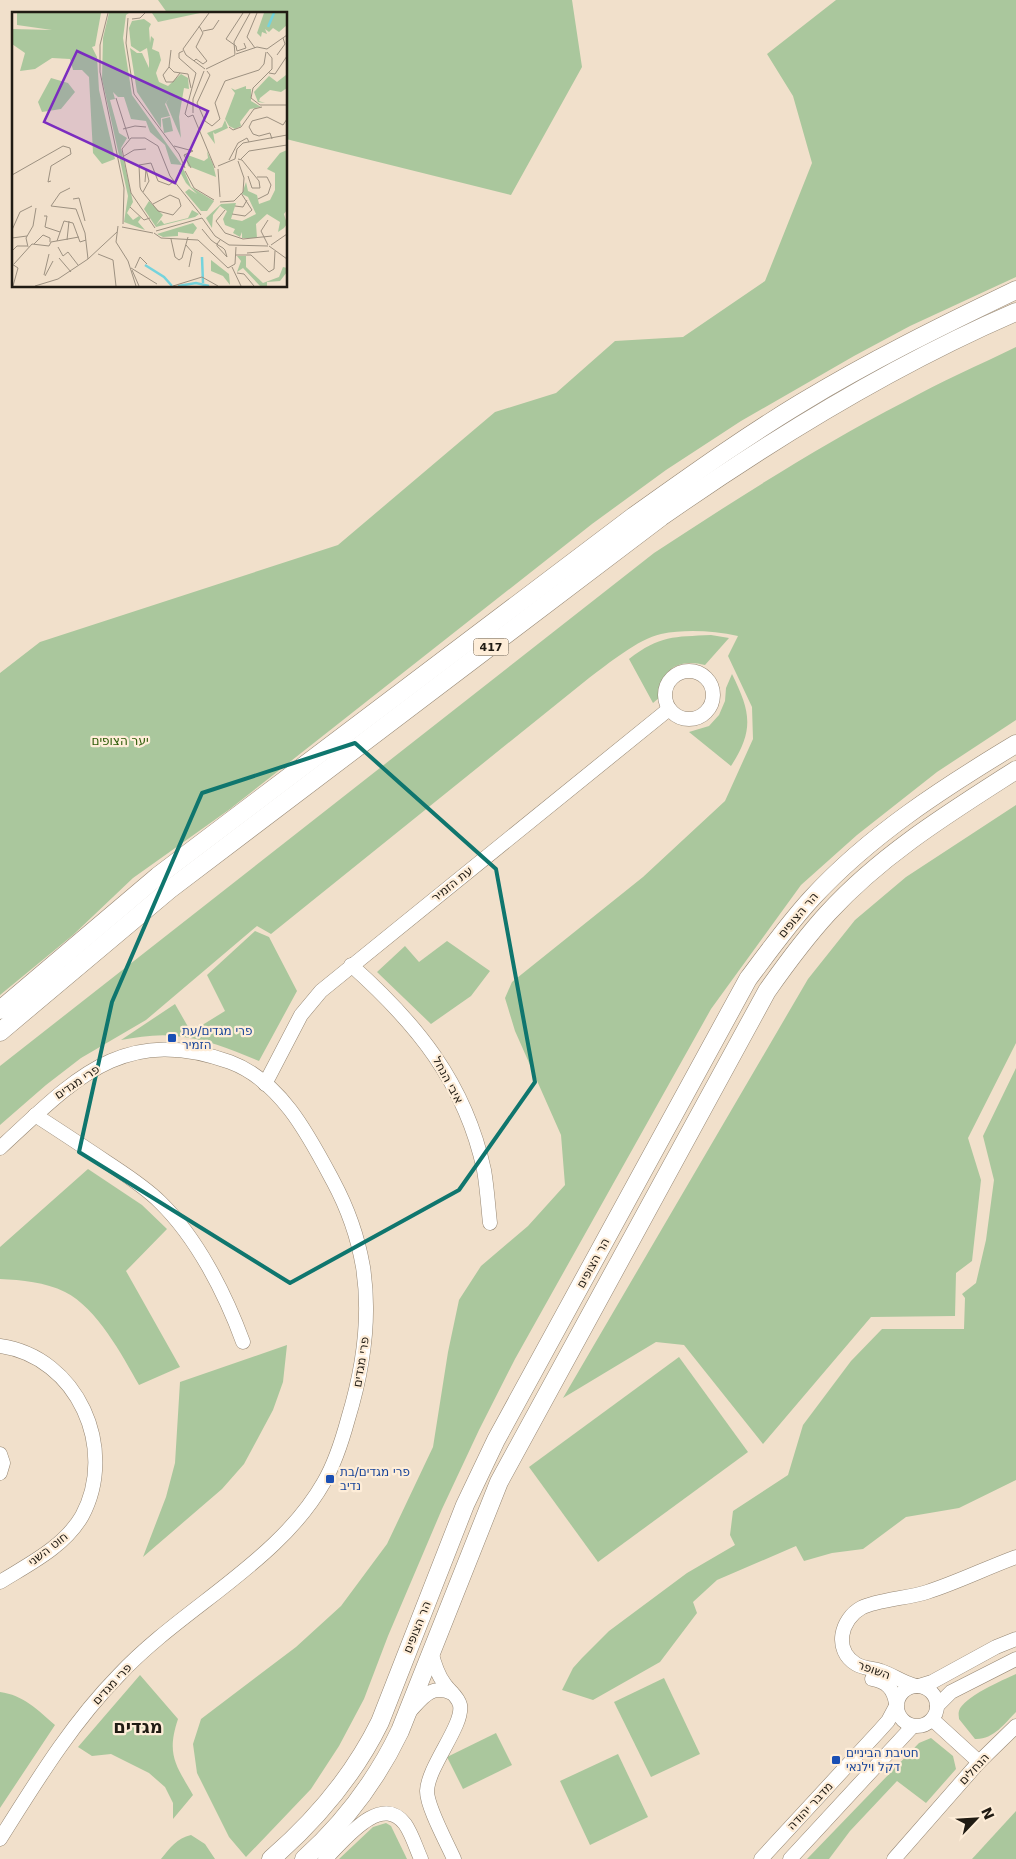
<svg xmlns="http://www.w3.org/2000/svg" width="1016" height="1859" font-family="'DejaVu Sans','Noto Sans Hebrew',sans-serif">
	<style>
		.green { fill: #aac79d }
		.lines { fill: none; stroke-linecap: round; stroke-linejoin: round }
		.minor-casing { stroke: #958673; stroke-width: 15 }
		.major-casing { stroke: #958673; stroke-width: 19 }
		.minor { stroke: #fff; stroke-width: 14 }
		.major { stroke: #fff; stroke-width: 18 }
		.marked { fill: none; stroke: #0f766e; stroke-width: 4; stroke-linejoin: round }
		.transit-dot { fill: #1a4fb4; stroke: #feedd8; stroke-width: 2 }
		.labels { text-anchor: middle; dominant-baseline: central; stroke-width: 4.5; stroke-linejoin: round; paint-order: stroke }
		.shield { fill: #feedd8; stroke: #635a4e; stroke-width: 1 }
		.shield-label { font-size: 11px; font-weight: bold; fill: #201b13 }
		.park-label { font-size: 12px; fill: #2a5904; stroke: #feedd8 }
		.street-label { font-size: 12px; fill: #201b13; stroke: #feedd8 }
		.transit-label { font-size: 12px; fill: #164399; stroke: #feedd8; text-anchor: start }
		.district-label { font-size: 18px; font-weight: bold; fill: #201b13; stroke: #feedd8 }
		.inset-river { fill: none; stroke: #75d3dc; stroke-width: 2.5 }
		.inset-road { fill: none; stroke: #9d9181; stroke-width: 1 }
		.view { fill: #7b2cbf; fill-opacity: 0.15; stroke: #7b2cbf; stroke-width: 2.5 }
		.inset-edge { fill: none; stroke: #201b13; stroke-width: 2.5 }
	</style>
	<rect width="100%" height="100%" fill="#f1e0cb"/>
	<g class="green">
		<polygon points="158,0 572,0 582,67 511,195 286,139 286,14 168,14"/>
		<polygon points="836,0 1016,0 1016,277 910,326 854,356 741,421 666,470 592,524 230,809 133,878 73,935 0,995 0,673 40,642 338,545 495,412 556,393 615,341 683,337 765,281 812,163 793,96 767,54"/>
		<path d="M1016,347V720L937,772L857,835L801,885L711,1009L515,1359L479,1430L442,1509L388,1636L364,1699L339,1746L311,1789L246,1857L229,1837L197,1773L193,1744L201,1719L296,1647L341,1606L387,1544L433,1447L448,1352L459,1300L481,1266L528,1226L565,1185L561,1135L515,1031L505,998L512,982L643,877L725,801L753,739L752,707L728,656L738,636C713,631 687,629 661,634C638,639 608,664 589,678L271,934L257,926L146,1020L81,1058L46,1085L0,1125V1066L654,553C735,500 817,447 904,402C940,382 979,365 1016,347Z"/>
		<path d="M711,635L729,638L705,665C679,658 660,669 660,697L653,703L629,659C660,635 674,637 711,635Z"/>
		<path d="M732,674C750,711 755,729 731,766L689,732L709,726L719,715L725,701L726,688Z"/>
		<polygon points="1016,805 1016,1043 968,1138 981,1180 972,1261 956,1273 955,1316 871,1317 763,1444 684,1345 656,1342 563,1398 808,979 855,920 906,877"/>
		<path d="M255,931L269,937L297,991L259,1061C232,1050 204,1038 175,1036C157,1034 139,1037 121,1040L175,1004L191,1032L225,1011L207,975Z"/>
		<polygon points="447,941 490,971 471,996 431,1024 377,972 405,946 419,962"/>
		<polygon points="1016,1068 1016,1480 959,1508 906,1517 863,1549 832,1553 804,1561 796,1546 717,1580 693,1602 697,1613 660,1662 593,1700 562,1690 573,1668 582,1658 609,1631 687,1573 735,1545 730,1535 733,1511 788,1475 803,1425 851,1361 882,1329 964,1329 965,1298 962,1294 976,1283 986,1240 994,1180 983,1136"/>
		<path d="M88,1169L142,1205L167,1229L126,1271L180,1367L139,1385C122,1355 97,1308 65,1292C45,1282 22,1280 0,1279V1247Z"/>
		<polygon points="287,1345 283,1382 273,1410 244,1464 222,1489 143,1557 166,1497 175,1463 180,1382"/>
		<polygon points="679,1357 748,1452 598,1562 529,1467"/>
		<path d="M1016,1674V1712C1004,1724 993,1740 975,1739L959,1719C959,1716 958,1714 959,1711C963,1697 1003,1680 1016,1674Z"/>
		<path d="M140,1675L178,1719C166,1755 176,1765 193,1795L173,1819V1803L165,1787L149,1773L111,1754L92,1756L78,1747Z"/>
		<polygon points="664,1678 700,1754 651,1777 614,1702"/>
		<path d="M0,1692C23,1695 38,1710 55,1725L0,1808Z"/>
		<polygon points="496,1733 512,1765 463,1789 447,1757"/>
		<polygon points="931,1738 953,1756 956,1769 926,1803 897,1781 850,1831 829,1859 807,1859 919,1743"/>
		<polygon points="618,1754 648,1817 590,1845 560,1781"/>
		<polygon points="1016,1811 1016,1859 972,1859"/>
		<polygon points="386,1823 391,1826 407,1859 339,1859 373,1827"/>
		<path d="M191,1835L205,1844L215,1859H161C170,1848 177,1838 191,1835Z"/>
	</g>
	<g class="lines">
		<g class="minor-casing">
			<g id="minor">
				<circle cx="689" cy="695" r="24"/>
				<path d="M351,965C416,1023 465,1082 484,1170C487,1187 488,1205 490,1223"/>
				<polyline points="265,1084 301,1015 321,991 669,709"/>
				<path d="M35,1115C60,1131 84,1147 108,1163C126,1175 145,1187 160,1202C197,1238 225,1293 243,1342"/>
				<path d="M0,1148C73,1081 122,1023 230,1062C281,1081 309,1136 333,1181C347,1207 358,1238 363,1267C371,1319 363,1370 348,1419C342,1441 335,1463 324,1482C311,1505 293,1526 274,1544C225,1591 165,1626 119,1675C71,1724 36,1782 0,1839"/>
				<path d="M0,1346C78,1357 118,1449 82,1516C64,1547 29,1564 0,1582"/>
				<polyline points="0,1454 3,1463 0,1473"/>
				<path d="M431,1651C434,1663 437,1674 444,1683C448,1690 458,1696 460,1705C464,1725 428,1766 427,1791C427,1807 447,1843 454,1859"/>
				<path d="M872,1679C887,1682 893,1688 896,1703"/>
				<circle cx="917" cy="1706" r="20"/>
				<path d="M916,1686C903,1683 893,1675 881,1671C873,1668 864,1669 856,1664C833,1650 841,1619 861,1608C876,1600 909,1598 927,1592C958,1582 986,1568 1016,1557"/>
				<polyline points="919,1686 932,1682 996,1647 1016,1639"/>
				<polyline points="937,1706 951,1692 1016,1659"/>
				<path d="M410,1711C423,1697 431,1684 452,1693"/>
				<polyline points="933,1720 979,1762"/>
				<path d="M325,1859C343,1842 380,1792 405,1824C412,1834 416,1848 421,1859"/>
				<polyline points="761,1859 880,1730 888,1721 896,1706"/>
				<polyline points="790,1859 912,1727"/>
				<polyline points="894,1859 979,1762 1016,1726"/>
			</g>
		</g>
		<g class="major-casing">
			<g id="major">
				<path d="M0,1010L158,876L634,516C689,477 743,438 801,403C870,361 943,325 1016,290"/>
				<path d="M0,1032L169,890L661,517C771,440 893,365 1016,312"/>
				<path d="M271,1859C316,1820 354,1775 380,1722L465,1505L496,1440L748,979C769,951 789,923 812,898C870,835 943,788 1016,744"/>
				<path d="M304,1859C344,1823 377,1779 400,1731L499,1482L767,991C786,964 806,937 828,913C882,854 949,813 1016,770"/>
			</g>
		</g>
		<use href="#minor" class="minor"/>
		<use href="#major" class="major"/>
	</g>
	<path class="marked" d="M355,743L496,869L535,1082L459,1190L290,1283L79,1152L112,1002L202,793Z"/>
	<g class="transit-dot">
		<rect x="167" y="1033" width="10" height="10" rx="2.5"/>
		<rect x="325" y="1474" width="10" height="10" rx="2.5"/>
		<rect x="831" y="1755" width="10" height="10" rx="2.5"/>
	</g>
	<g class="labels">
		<rect class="shield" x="473.5" y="638.5" width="35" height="17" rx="4"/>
		<g class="shield-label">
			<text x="491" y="647">417</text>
		</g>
		<g class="park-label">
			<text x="120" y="741">יער הצופים</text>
		</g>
		<g class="street-label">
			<text transform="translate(452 884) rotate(-39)">עת הזמיר</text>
			<text transform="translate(798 915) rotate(-50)">הר הצופים</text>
			<text transform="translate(448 1080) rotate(62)">איבי הנחל</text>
			<text transform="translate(77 1082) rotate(-34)">פרי מגדים</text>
			<text transform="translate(593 1263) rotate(-61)">הר הצופים</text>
			<text transform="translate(361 1362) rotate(-81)">פרי מגדים</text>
			<text transform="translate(48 1549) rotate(-38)">חוט השני</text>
			<text transform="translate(417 1627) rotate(-68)">הר הצופים</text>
			<text transform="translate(874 1670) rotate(20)">השופר</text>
			<text transform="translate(112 1684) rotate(-47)">פרי מגדים</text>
			<text transform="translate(974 1769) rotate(-47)">הנחלים</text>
			<text transform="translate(810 1806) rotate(-47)">מדבר יהודה</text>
		</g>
		<g class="transit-label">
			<text x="182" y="1031">פרי מגדים/עת<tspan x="182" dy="14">הזמיר</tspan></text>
			<text x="340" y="1472">פרי מגדים/בת<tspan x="340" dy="14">נדיב</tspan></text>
			<text x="846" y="1753">חטיבת הביניים<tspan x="846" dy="14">דקל וילנאי</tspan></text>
		</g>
		<g class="district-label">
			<text x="138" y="1726">מגדים</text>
		</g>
	</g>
	<g transform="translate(12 12)">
		<rect width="275" height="275" fill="#f1e0cb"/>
		<path d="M5,1H89L83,34L80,35L85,45L87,78L103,147L90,152L81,141L77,65L70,58H61L58,47L40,46L23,57L8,59L13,41L0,32V17L40,18L5,13ZM97,1H117L114,3L111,26L120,83L170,153L159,152L153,133L138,120L134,109L119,107L112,85H106L101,80L103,87L98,88L107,121L115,126L109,136L121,190L115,201L121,208L127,204L129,206L126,210L133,218L112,210L116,184L90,67L91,26ZM140,1H188L146,10ZM252,1H275V13L267,20L261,16L257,20L253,17L255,22L250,20L249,25L245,21ZM132,7L139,12L137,16L138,31L139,24L142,27L140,37L147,40L149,48L144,61L147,70L156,74L169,62L176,66L177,77L172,76L167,105L169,126L154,91L157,86L153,92L158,104L149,106V116L125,80L118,36L125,41H130L137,56V48L135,36L128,40L119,34L117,16L120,9ZM257,64L265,70L274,63L275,76L269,80L258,78L248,86L247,89L253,91L246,90L242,80ZM39,66L56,71L63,80L49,97L30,100L26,90ZM234,74V77H239V89L249,95L238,97L228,110L229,114L223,117L217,114L213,107L223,81L219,76L223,78ZM158,105L161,119L152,121L150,107ZM213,108L216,116L203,122L201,120L203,132L195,121L210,115ZM275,138V198L272,202L275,212L272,216L266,220L268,210L255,202L244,212L245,226H230V220L228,225L221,221L223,217L213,213L211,207L215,199L208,194L201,203L200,216L194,206L209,192L224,191L219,207L230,209L244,202L236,185L230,182L234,170L236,179L245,183L247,192L258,188L263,178V161L255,157L268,141ZM195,139L201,152L204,165L176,154L173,142L192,149L196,146ZM171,156L179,175L202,189L195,199H189L173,180L177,177L185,182L174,171L167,158ZM137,189L151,203L144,213L149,208L152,212L176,206L180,198L187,202L183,205L144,215L132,197ZM181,211L185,216L181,222L166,220V224L151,225L145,222ZM225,244H234V255L251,271L267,265L271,255L275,256V260L268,269L255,270V274H248L231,256L225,260L229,249ZM199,248L217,262L218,273L211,264L199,259Z" fill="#aac79d"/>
		<path class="inset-river" d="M256,15L262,1M190,245L191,271M133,253L152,265L160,274M166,274L184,271L197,274"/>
		<path class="inset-road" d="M96,1L88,33V60L112,176L111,212M231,1L214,27L224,34L225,39L234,36L232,31M116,6L114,31L122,82L167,142L173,156M120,7L128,6L133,1M191,19L201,17L207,8M243,36L235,25L245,1M255,37L275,23M159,38L157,55L162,60L176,62L179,76M171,39L167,41V46L184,61L173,102L176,105L181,103M255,40L260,46V57L241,76L239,86L248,93H275M224,42L245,35L255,37M223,43L222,30L238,1M265,43L273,32L271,26M182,49L184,47L191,52L195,49L184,35L191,21L187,14M157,55L151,63L154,70H161L168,61M193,57L174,43L171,37L197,1M194,57L223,43M195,59L198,63L185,91L193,109L200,114L208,107L203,91L213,69L247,58L252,52L254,40M257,61L263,62L275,44M104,86L117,127M181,101V87L192,59M181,103L203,156M217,115L221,118L229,115L242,97L250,95M111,117L123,114L134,115M260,127L258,121L247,124L241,122L237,115L240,109L255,105L271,113L275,107M162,134L181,139L172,143L179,156M112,144L122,138L134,137M223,147L225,137L231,131L275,123M226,147L230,148L247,169L248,176H240L236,164M229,147L237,139L275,133M217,148L226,131L235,126L237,130M206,154L223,147M206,157L208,185M173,159L182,176L202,188M0,163L51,134L58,136L59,142L39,154L36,170L39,169M245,165H255L259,173L256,182L246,187M58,176L48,181L39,194L64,197L73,221L76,247M131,180L137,169L134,157L133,170M61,187L67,186L73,209M208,190L222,189L231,180L232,166L226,149M141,192L158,183L167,187L169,194L161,203L146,199L129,178L128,175L127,153L139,151L146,169L157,173L161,170M223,194L231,195L235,188M118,195L132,208L138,206M213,198L204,209L213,221L231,227L260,224M220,202L233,204L240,198L229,181M32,204H35L33,215L48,220M190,206L203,224L217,233L256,234M256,208L249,219L256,233M106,214L104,230L116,249L124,274M110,215L141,221M143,216L119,181L110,137L119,126H133L146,134L158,164L189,203M190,217L199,228L203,231L205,232L206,233L211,236L213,238L215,245L205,234V232L208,228M0,218L8,200L20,194M144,219L190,206M142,221L149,226L186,228L216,256L223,252L224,235M0,226L15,224M159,227L163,245L167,248L170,246L176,225M55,228L57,209M45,229L52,209L61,211L68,230L74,228M22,232L31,223L38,226V230M174,233L180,240L177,255M259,233L275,222M257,234L275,247M16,235L14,226L21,214L24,196M46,235L51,244L56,240L66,253M0,239L5,234H15M235,241L257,239M86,242L101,248L104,274M224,243H239L257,260L262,257L263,239M47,246L59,260M0,252L6,256L1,274M2,252L20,232L37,234L39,230L67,225M220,255L229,274M119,256L145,272M123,256L128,245L135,252M120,258L127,274M225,261L232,262L242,274M32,263L37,242M33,264L41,249M23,274L46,267L76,247L105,220M161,274L190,265L206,274"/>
		<path class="view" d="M65,39L196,99L163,171L32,110Z"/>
		<rect width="275" height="275" class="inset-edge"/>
	</g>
	<g transform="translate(976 1819) rotate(65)" stroke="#feedd8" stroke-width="4" paint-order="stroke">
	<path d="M0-4L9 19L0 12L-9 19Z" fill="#201b13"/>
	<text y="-8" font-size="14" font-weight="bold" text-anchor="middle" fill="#201b13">N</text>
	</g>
</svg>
